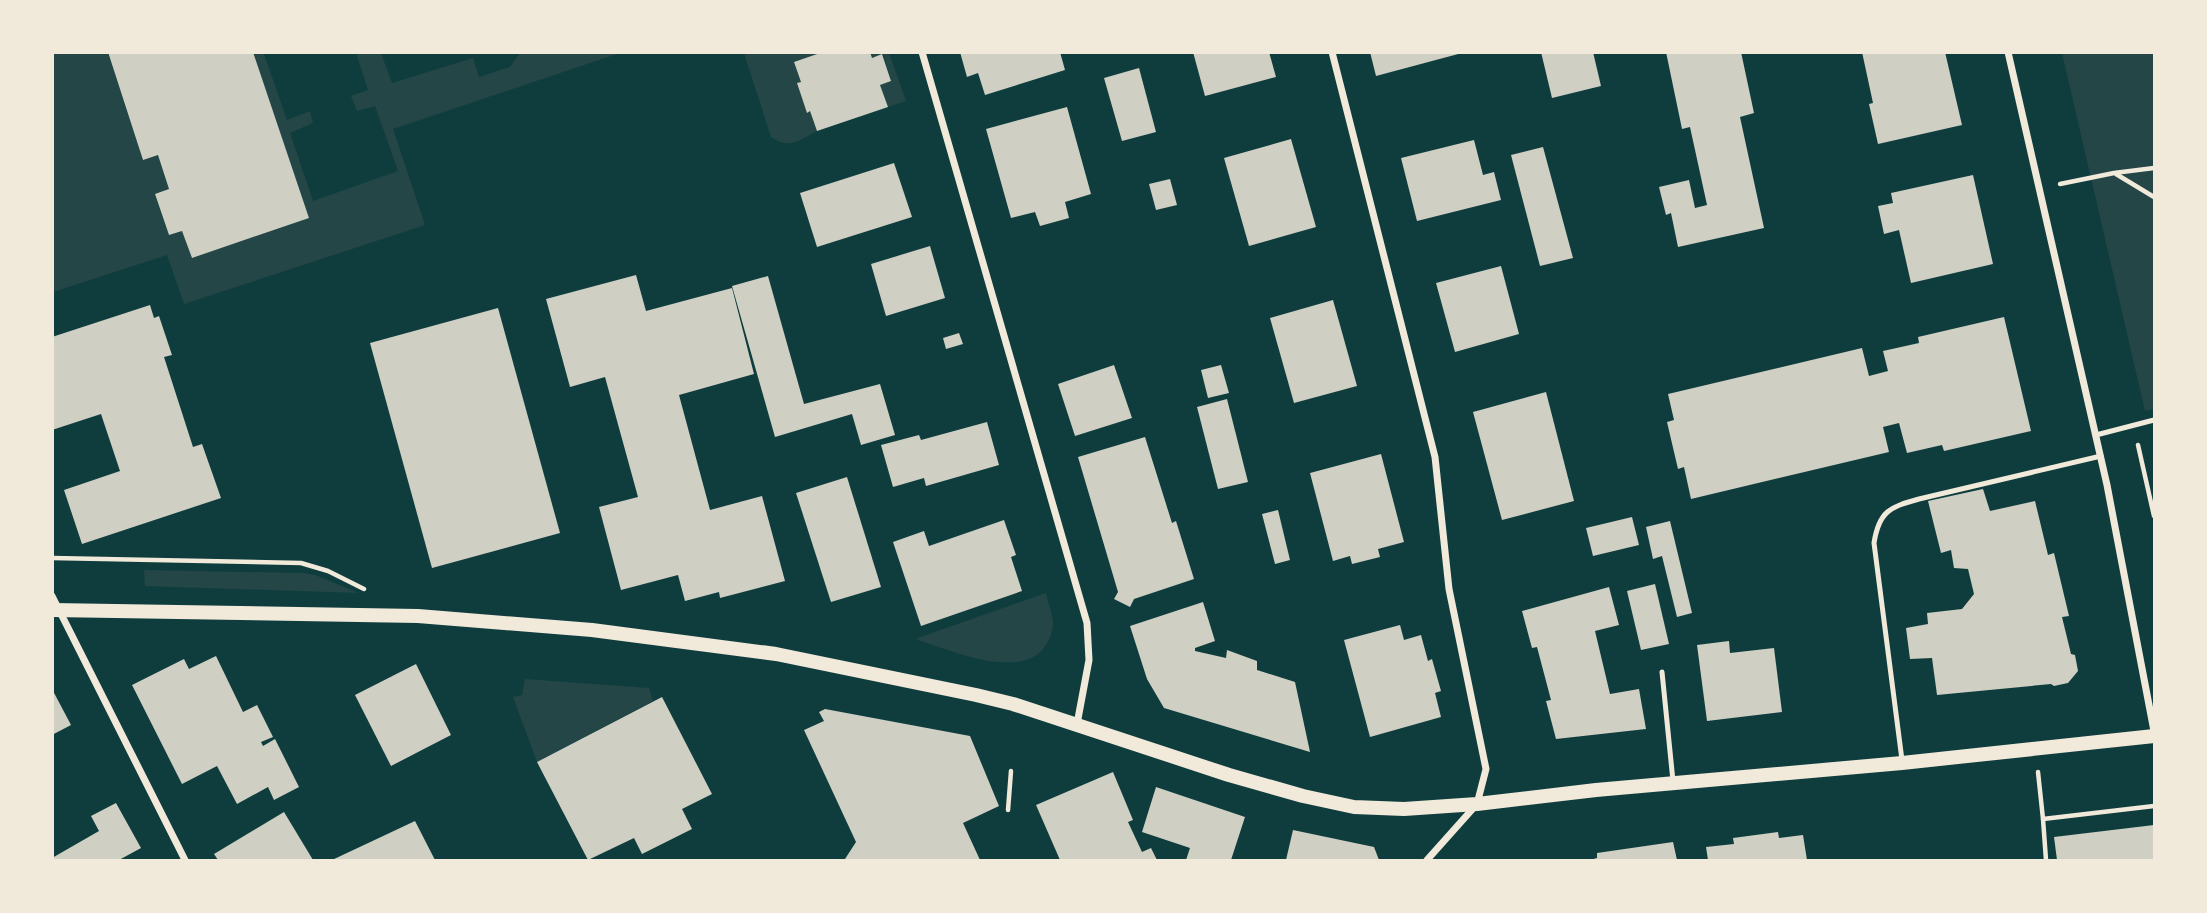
<svg xmlns="http://www.w3.org/2000/svg" width="2207" height="913" font-family="Poppins,sans-serif">
	<style>
		.green { fill: #244646 }
		.building { fill: #cfcfc3 }
		.lines { fill: none; stroke-linecap: round; stroke-linejoin: round }
		.path { stroke: #f1e9da; stroke-width: 4.5 }
		.service { stroke: #f1e9da; stroke-width: 5 }
		.minor { stroke: #f1e9da; stroke-width: 7 }
		.secondary { stroke: #f1e9da; stroke-width: 14 }
	</style>
	<rect width="100%" height="100%" fill="#0f3d3e"/>
	<g class="green">
		<polygon points="52,53 108,53 143,159 158,155 169,189 155,195 169,235 182,231 192,258 309,218 253,53 265,53 264,54 287,120 310,111 313,123 290,133 313,201 398,171 375,106 357,111 351,96 368,90 356,53 381,53 392,83 473,58 479,77 510,67 520,53 620,53 393,129 425,225 184,304 167,255 53,292"/>
		<path d="M744,53H823L794,62L801,82L797,84L807,112L810,111L817,131C799,140 790,150 771,137Z"/>
		<polygon points="870,53 889,53 906,101 888,107 880,85 891,80 883,54 872,58"/>
		<polygon points="2062,53 2154,53 2154,409 2145,411"/>
		<polygon points="144,570 302,573 315,575 359,593 145,586"/>
		<path d="M1046,593C1048,604 1053,614 1053,625C1052,632 1050,639 1046,645C1021,683 948,649 915,639Z"/>
		<polygon points="525,679 649,688 653,701 537,762 513,697 522,695"/>
	</g>
	<g class="building">
		<polygon points="108,52 253,52 309,218 192,258 182,231 169,235 155,194 169,189 158,155 143,160"/>
		<polygon points="823,52 870,52 872,58 882,54 891,81 880,85 888,107 817,131 810,111 807,113 797,83 801,82 794,62"/>
		<polygon points="960,52 1060,52 1065,70 985,95 978,73 967,77"/>
		<polygon points="1193,52 1269,52 1276,77 1205,96"/>
		<polygon points="1370,52 1462,52 1462,53 1376,76"/>
		<polygon points="1541,52 1593,52 1601,86 1552,98"/>
		<polygon points="1666,52 1741,52 1754,113 1740,117 1764,228 1678,247 1671,213 1666,215 1659,187 1689,180 1695,208 1707,205 1690,127 1682,129"/>
		<polygon points="1862,52 1945,52 1962,125 1878,144 1869,104 1873,103"/>
		<polygon points="1139,68 1156,132 1122,141 1104,78"/>
		<polygon points="1067,107 1091,194 1065,202 1069,218 1040,226 1035,212 1011,218 986,129"/>
		<polygon points="1291,139 1316,227 1249,246 1224,158"/>
		<polygon points="1474,140 1483,175 1494,172 1501,200 1417,221 1401,158"/>
		<polygon points="1543,147 1573,258 1540,266 1511,155"/>
		<polygon points="894,163 912,217 817,247 800,193"/>
		<polygon points="1973,175 1993,264 1911,283 1899,230 1884,234 1878,206 1893,203 1891,193"/>
		<polygon points="1170,179 1177,205 1156,210 1149,184"/>
		<polygon points="930,246 945,298 886,316 871,264"/>
		<polygon points="1501,266 1519,334 1455,352 1436,283"/>
		<polygon points="636,275 646,311 732,288 754,374 679,395 710,510 762,496 785,581 720,598 719,592 685,601 678,575 621,590 599,507 638,497 605,377 570,387 546,299"/>
		<polygon points="768,276 804,404 880,384 895,435 861,445 852,414 775,437 732,286"/>
		<polygon points="1333,300 1357,386 1294,403 1270,318"/>
		<polygon points="150,305 154,318 159,316 172,355 164,357 193,447 202,444 221,498 82,544 64,490 120,471 101,414 52,430 52,337"/>
		<polygon points="498,308 560,533 432,568 370,343"/>
		<polygon points="2004,317 2031,431 1944,451 1942,445 1907,453 1899,423 1883,427 1889,452 1691,499 1684,467 1678,469 1667,422 1674,420 1668,394 1862,348 1869,376 1888,371 1883,351 1919,343 1918,337"/>
		<polygon points="959,333 963,344 946,349 943,338"/>
		<polygon points="1114,365 1132,418 1075,436 1058,384"/>
		<polygon points="1221,365 1229,393 1208,398 1201,370"/>
		<polygon points="1546,392 1574,501 1502,520 1473,412"/>
		<polygon points="1227,399 1248,482 1218,489 1197,407"/>
		<polygon points="987,422 999,465 926,486 924,478 893,487 881,445 919,435 921,440"/>
		<polygon points="1145,437 1172,523 1176,521 1194,579 1134,599 1130,607 1114,599 1118,592 1078,457"/>
		<polygon points="1381,454 1404,542 1378,549 1380,557 1352,564 1350,556 1333,561 1310,473"/>
		<polygon points="847,477 881,587 831,602 796,493"/>
		<polygon points="1983,489 1990,511 2035,501 2048,555 2054,553 2069,616 2062,617 2071,654 2075,655 2078,671 2068,683 2054,686 2051,684 1937,695 1932,658 1910,659 1906,628 1928,624 1927,613 1962,609 1974,594 1968,569 1954,568 1951,550 1941,553 1928,501"/>
		<polygon points="1278,510 1290,560 1275,564 1262,514"/>
		<polygon points="1632,517 1639,545 1593,556 1586,528"/>
		<polygon points="1004,520 1016,555 1011,557 1022,591 921,626 893,542 924,531 929,546"/>
		<polygon points="1670,521 1692,613 1677,617 1662,556 1653,559 1646,527"/>
		<polygon points="1655,584 1669,644 1641,650 1627,591"/>
		<polygon points="1609,587 1619,625 1595,631 1610,694 1639,689 1646,729 1556,739 1546,701 1551,700 1537,647 1532,648 1522,611"/>
		<polygon points="1203,602 1215,641 1195,648 1195,651 1226,658 1227,650 1257,661 1257,670 1295,682 1310,752 1164,708 1147,679 1130,626"/>
		<polygon points="1400,625 1404,640 1421,635 1428,661 1432,659 1441,691 1435,693 1441,717 1370,737 1344,640"/>
		<polygon points="1729,641 1730,653 1774,648 1782,712 1707,721 1697,645"/>
		<polygon points="216,656 243,712 257,705 273,737 261,742 263,746 275,739 299,787 274,800 268,787 237,804 217,766 182,784 132,685 184,659 189,669"/>
		<polygon points="416,664 451,735 391,766 355,695"/>
		<polygon points="52,689 71,725 52,735"/>
		<polygon points="662,697 712,794 682,809 692,829 642,854 634,838 588,860 537,762"/>
		<polygon points="825,709 970,736 999,806 963,823 980,860 846,860 845,859 856,842 804,730 824,721 819,712"/>
		<polygon points="1113,772 1133,820 1128,822 1142,852 1151,848 1157,860 1060,860 1036,805"/>
		<polygon points="1156,787 1245,817 1231,860 1186,860 1190,848 1142,832"/>
		<polygon points="116,803 141,848 119,860 52,860 52,858 99,831 91,816"/>
		<polygon points="284,812 313,860 218,860 214,854"/>
		<polygon points="415,821 435,860 332,860 381,837"/>
		<polygon points="2154,825 2154,860 2057,860 2054,837"/>
		<polygon points="1293,830 1374,847 1379,860 1286,860"/>
		<polygon points="1778,832 1779,838 1803,835 1807,860 1708,860 1706,847 1734,844 1733,838"/>
		<polygon points="1673,842 1677,860 1590,860 1597,858 1597,853"/>
	</g>
	<g class="lines">
		<g class="path">
			<polyline points="2116,174 2154,197"/>
			<polyline points="2060,184 2114,173 2154,168"/>
			<polyline points="2138,445 2154,516"/>
			<polyline points="52,558 301,563 328,571 364,589"/>
			<polyline points="2038,772 2043,819 2154,806"/>
			<polyline points="1008,810 1011,771"/>
			<polyline points="2043,819 2046,860"/>
		</g>
		<g class="service">
			<polyline points="2096,435 2154,420"/>
			<polyline points="1662,672 1673,781"/>
			<path d="M1902,760L1874,543C1879,511 1890,507 1919,499L2101,456"/>
		</g>
		<g class="minor">
			<polyline points="922,52 1087,623 1089,660 1077,724"/>
			<polyline points="1332,52 1435,457 1449,589 1486,769 1477,804 1427,860"/>
			<polyline points="2008,52 2107,485 2154,731"/>
			<polyline points="52,596 185,860"/>
		</g>
		<polyline class="secondary" points="52,610 418,616 592,630 776,654 976,695 1013,704 1229,775 1303,796 1354,807 1404,809 1477,804 1596,790 1902,763 2154,736"/>
	</g>
	<rect width="2207" height="913" fill="none" stroke="#f1e9da" stroke-width="108"/>
</svg>
